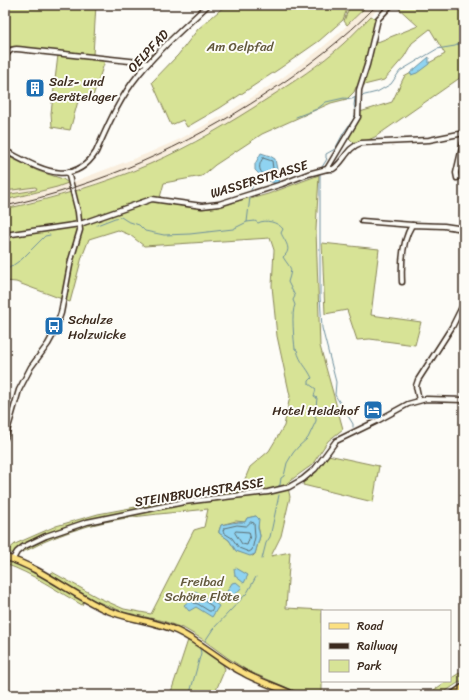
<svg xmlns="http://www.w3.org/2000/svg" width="469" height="700" font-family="Sriracha,sans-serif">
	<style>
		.built { fill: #f9eede }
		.green { fill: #d7e396; stroke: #89865a; fill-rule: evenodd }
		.water { fill: #8fd3f1; stroke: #6d8f9d }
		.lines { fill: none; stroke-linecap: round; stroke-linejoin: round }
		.shore { stroke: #5d6e72; stroke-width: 1 }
		.stream { stroke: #6d8f9d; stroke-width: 1 }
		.minor-casing { stroke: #3b2a1e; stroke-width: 7 }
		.major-casing { stroke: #3b2a1e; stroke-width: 8 }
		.highway-casing { stroke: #3b2a1e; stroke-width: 9 }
		.minor { stroke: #fdfcf7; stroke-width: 4 }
		.major { stroke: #fbe080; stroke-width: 5 }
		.highway { stroke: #fbe080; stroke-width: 6 }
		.rail { stroke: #3b2a1e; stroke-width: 1 }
		.labels { text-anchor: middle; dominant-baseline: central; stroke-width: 4; stroke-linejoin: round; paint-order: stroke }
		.park-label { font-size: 13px; fill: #62583c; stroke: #fdfcf7 }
		.street-label { font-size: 13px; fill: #3b2a1e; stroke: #fdfcf7 }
		.poi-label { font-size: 13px; fill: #3b2a1e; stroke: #fdfcf7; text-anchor: start }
	</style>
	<rect width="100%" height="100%" fill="#fdfcf7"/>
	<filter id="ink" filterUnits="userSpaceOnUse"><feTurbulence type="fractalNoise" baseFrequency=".025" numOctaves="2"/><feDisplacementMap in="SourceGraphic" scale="8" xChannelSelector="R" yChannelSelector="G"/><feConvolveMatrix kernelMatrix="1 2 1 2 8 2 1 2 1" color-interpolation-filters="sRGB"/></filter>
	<g filter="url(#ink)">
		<g class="built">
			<polygon points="368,5 382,5 343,44 325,59 288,86 238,118 150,164 116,177 75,191 73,182 146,154 180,139 232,110 282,78 318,51 337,35"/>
			<polygon points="68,183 70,192 5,209 5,200 57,187"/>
			<polygon points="36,187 37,190 5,195 5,191"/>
		</g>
		<g class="green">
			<polygon points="5,5 96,5 93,55 5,46"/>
			<polygon points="226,5 348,6 343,20 319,41 279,69 220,108 187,127 183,120 171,125 152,82 178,55 198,29"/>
			<polygon points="350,5 368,5 347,25 344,21"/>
			<path d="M395,5H464V75L375,137L361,143L359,142L354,143L349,138L360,112L392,102L404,77L445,54L430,29L412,43L404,57L384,80L356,87L354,92L347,99L331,103L262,134L215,165L202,176L164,183L159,201C174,205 194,209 209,208C223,208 237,201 249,197L250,199L268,194L319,175L316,230L320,346L343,429L328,441L312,465L287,483L290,497L281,536L271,556L290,552L286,608L323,610L322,611V695H304L248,671L228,658L202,639L185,629L163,621L124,612L96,601L51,575L52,572L97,597L124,609L151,614L194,530L204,527L208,509C163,514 115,516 72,531C64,534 55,537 46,541C34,546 20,557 6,552L15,544L56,526L98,514L243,487L245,479L250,467L269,451L284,426L290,396L277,336L272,286L274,250L270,238L144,246L130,235L118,230L89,239L82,257L70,302L16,282L5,281V209C54,198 104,184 150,164C191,146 230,123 267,99C293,82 320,65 343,44C353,35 362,25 371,16L376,19L370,45L418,26ZM256,516L260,536L255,554L253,556L236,551L229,540L219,533V531L221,525L236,521L245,522L247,518Z"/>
			<polygon points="58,55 105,61 93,96 80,94 70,130 52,127 51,113"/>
			<polygon points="5,155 38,171 63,179 68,183 57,187 5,200 5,195 36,190 37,188 35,187 5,191"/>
			<polygon points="322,243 379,249 371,315 421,322 415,345 370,339 357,340 347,310 325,314"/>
			<polygon points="328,455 379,466 373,502 303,485 304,481 318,468"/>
			<path d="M5,559C34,569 59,585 84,601L82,605C57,591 32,573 5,564Z"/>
			<polygon points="189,637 220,658 225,669 214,695 170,695"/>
			<polygon points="464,670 464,679 440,695 427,695 447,681 450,681 450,679"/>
		</g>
		<g class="water">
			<polygon points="429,57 429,64 417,73 411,75 410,73"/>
			<polygon points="261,153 270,156 275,159 279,180 277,184 264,179 255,170 255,164"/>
			<path d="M256,516L259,519L258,527L260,536L255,554L250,556L236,551L229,540L219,533V531L221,525C230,523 236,522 245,522L247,518Z"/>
			<polygon points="236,568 248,575 244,583 235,576 234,569"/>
			<polygon points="236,582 242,587 232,598 226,593 232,583"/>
			<polygon points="195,591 211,600 219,606 212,617 196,607 189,611 184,605 189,601"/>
		</g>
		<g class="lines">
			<g class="shore">
				<path d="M263,158L272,161L274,176L273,178C262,176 255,169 263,158Z"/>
				<polygon points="251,522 254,523 255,537 252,550 249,552 239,548 232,538 224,533 223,531 224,528 237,525 246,526"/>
				<polygon points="236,531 249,532 250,536 247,545 242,544 235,533"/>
				<polygon points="195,597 198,597 212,606 213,608 211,611 209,611 198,604 194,603 193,601"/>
			</g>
			<g class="stream">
				<polyline points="361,96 377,92 391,84 400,71 437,49 455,46 464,41"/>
				<polyline points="296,117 317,109 326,102 344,98 352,99 358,96"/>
				<polyline points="322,167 327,159 326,158 326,154 335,149 344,132 353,120 356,113 354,105 355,98"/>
				<polyline points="251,190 253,185 264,179"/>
				<polyline points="97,225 115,218 121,217 127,221 139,225 145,231 164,235 190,234 233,229 247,222"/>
				<polyline points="5,271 22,259 45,236 50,235"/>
				<path d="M277,487L280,485L281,478L284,476L287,463L293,453L298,447L308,438L316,421V419L314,413L316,407L317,398L314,396L316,389L309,384V381L312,378C307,367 300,363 297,350L295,349C294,340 291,312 295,305L293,300L295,296L288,282C293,266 291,270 283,257C293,249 285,242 281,233L283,229C278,222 265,219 258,223L255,221L247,222L250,197L252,196L320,173V297L322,328L336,382L335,395L353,424V427"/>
				<polyline points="262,559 266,543 270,537 279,495"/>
				<polyline points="205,641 213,629 247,593 256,577"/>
				<polyline points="191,695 190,693 201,653 200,649"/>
			</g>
			<g class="minor-casing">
				<g id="minor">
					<path d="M7,54C11,47 19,49 27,50L148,63"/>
					<path d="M5,151C36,166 71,191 96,152C108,125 120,97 139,74C159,49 185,27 208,5"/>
					<polyline points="327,169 358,117 359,90 367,65 378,19 391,5"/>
					<polyline points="457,178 456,173 464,139"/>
					<polyline points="362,221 412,225"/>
					<path d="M5,235L80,224L152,199L202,206L219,204L282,184L308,174L327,169H333C344,162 347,147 361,143L429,140L464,133"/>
					<path d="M402,282C401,262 402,241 412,225L444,226L464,229"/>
					<polyline points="419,400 416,386 418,380 452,327 464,303"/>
					<polyline points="5,438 19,390 31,367 48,344 54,333 61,313 71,260 80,230 78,212 68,172"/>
					<polyline points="13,559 17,552 23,547 46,536 87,522 184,502 268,492 289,487 303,479 315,469 336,441 377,421 408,404 426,399 464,400"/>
				</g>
			</g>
			<g class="major-casing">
				<path id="major" d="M5,557C41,568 70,593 104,609C128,620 154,620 177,631C201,642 220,661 244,673C260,682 278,687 294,695"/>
			</g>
			<g class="highway-casing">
				<polyline id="highway" points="453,695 464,687"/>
			</g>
			<use href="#minor" class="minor"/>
			<use href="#major" class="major"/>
			<use href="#highway" class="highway"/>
			<path class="rail" d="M5,206C99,186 185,147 266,94C306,68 344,39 377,5"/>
		</g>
	</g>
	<defs>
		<g id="building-square" transform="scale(1)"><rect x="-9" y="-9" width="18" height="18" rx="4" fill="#1f6fb2" stroke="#fdfcf7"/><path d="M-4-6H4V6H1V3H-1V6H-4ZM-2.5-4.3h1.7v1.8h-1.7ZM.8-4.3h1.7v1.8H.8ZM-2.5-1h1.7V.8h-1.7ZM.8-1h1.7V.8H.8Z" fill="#fff"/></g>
		<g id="bus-square" transform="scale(1)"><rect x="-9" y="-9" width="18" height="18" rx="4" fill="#1f6fb2" stroke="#fdfcf7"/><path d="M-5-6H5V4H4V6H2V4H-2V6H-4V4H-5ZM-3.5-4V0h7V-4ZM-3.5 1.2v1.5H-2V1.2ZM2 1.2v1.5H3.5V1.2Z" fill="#fff"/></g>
		<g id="hotel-square" transform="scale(1)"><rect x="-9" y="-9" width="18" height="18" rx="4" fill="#1f6fb2" stroke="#fdfcf7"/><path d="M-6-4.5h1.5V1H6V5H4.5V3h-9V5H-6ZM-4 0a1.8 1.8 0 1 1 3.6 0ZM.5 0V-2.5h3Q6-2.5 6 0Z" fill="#fff"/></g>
	</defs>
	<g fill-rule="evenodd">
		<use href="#building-square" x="35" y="88"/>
		<use href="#bus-square" x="54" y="326"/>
		<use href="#hotel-square" x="373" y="410"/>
	</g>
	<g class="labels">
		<g class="park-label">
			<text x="240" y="46">Am Oelpfad</text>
			<text x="202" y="581">Freibad<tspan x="202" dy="15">Schöne Flöte</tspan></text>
		</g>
		<g class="street-label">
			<text transform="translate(148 51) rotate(-47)">OELPFAD</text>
			<text transform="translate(259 179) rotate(-17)">WASSERSTRASSE</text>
			<text transform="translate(199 492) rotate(-9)">STEINBRUCHSTRASSE</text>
		</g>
		<g class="poi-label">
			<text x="49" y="81">Salz- und<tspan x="49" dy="15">Gerätelager</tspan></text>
			<text x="68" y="319">Schulze<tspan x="68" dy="15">Holzwicke</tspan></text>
			<text x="359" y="410" text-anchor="end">Hotel Heidehof</text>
		</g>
	</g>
	<rect width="469" height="700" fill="none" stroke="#fdfcf7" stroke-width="20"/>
	<rect x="10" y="10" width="449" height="680" fill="none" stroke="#3b2a1e" stroke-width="1.5" filter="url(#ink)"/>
	<rect x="321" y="610" width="130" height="72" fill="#fdfcf7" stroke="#afa8a0"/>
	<rect x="329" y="623" width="20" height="6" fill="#fbe080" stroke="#afa8a0"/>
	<text x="357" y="630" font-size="12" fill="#3b2a1e">Road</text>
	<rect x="329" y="643" width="20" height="6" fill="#3b2a1e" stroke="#afa8a0"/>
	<text x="357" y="650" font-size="12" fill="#3b2a1e">Railway</text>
	<rect x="329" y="660" width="20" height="12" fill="#d7e396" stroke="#afa8a0"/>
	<text x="357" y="670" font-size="12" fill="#3b2a1e">Park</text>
</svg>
